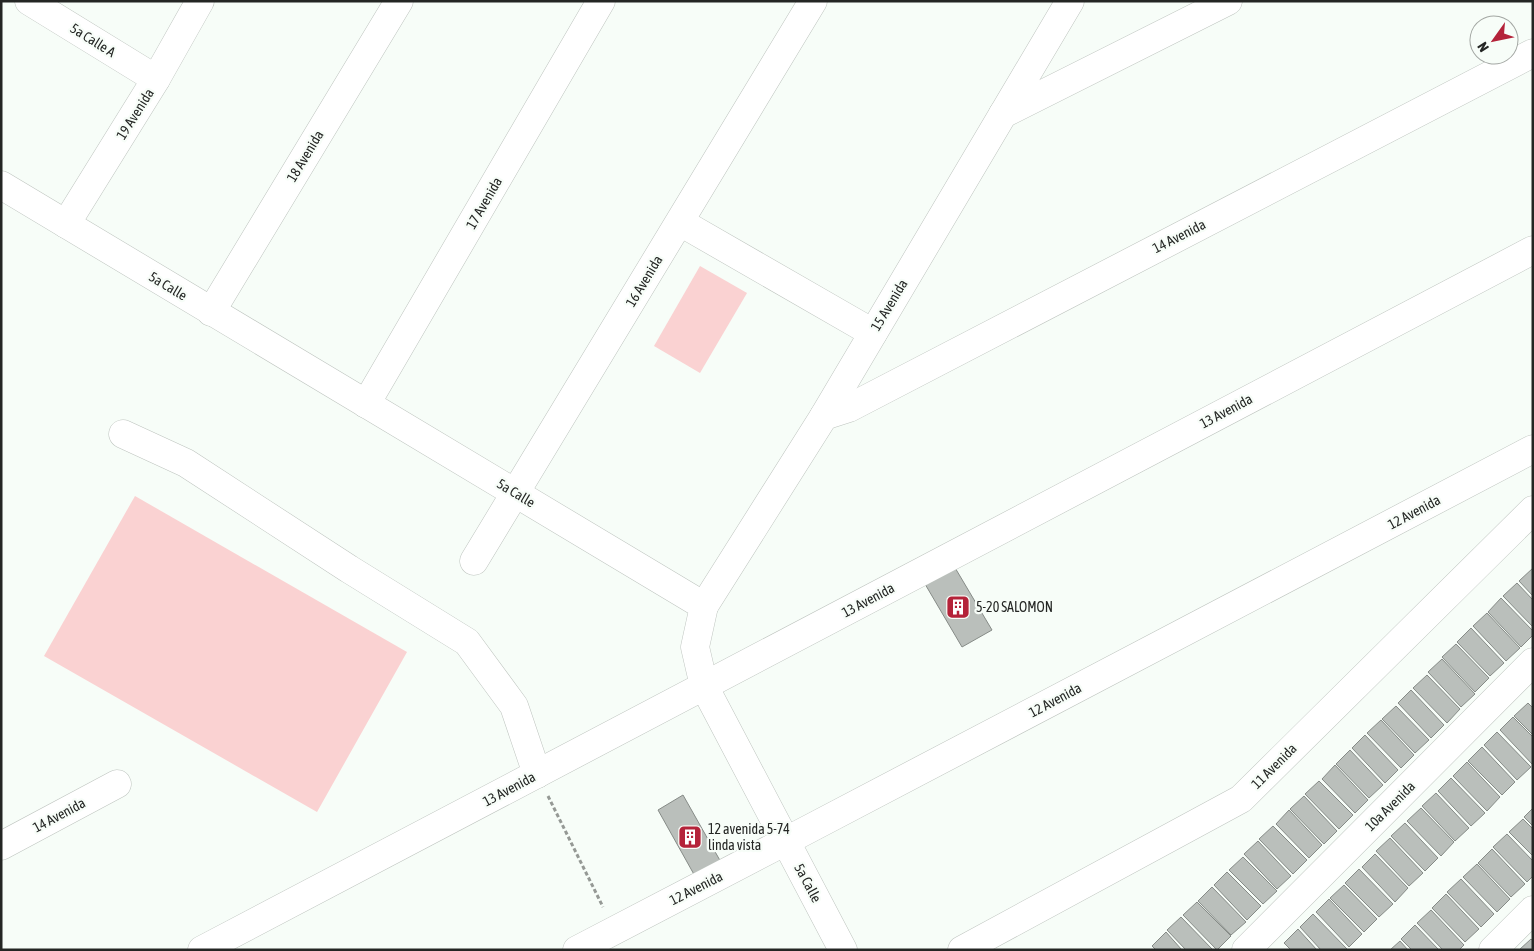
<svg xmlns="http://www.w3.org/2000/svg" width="1534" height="951" font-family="'Asap Condensed',sans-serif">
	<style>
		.green { fill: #fad2d2 }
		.building { fill: #babfbb; stroke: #868b87 }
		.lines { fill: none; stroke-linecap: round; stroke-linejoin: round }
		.minor-casing { stroke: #bec4bf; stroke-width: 29 }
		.path { stroke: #959995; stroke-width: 3; stroke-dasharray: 4 2.5; stroke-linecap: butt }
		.minor { stroke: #fff; stroke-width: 28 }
		.labels { text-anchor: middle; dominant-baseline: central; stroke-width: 4.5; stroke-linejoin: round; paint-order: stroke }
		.street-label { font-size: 14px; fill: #242624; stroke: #f7fdf8 }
		.poi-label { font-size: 14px; fill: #242624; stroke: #f7fdf8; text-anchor: start }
	</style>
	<rect width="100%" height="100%" fill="#f7fdf8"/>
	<g class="green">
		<polygon points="700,266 747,293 700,373 654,346"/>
		<polygon points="135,496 407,652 317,812 44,656"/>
	</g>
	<g class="building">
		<polygon points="954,566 992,630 962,647 925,584"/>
		<polygon points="1533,568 1533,596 1519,581"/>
		<polygon points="1517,583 1533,600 1533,627 1503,596"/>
		<polygon points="1501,598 1533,631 1533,635 1521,647 1488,612"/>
		<polygon points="1487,613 1520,648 1506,661 1473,626"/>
		<polygon points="1471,628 1504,663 1490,676 1457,642"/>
		<polygon points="1456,644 1489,678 1475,692 1442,657"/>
		<polygon points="1442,659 1475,694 1461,707 1428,672"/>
		<polygon points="1427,675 1460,709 1447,723 1413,688"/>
		<polygon points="1411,690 1444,725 1431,738 1398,703"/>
		<polygon points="1528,703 1533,708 1533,735 1514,716"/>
		<polygon points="1396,706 1429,740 1415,753 1382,719"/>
		<polygon points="1513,717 1533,737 1533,765 1500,730"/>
		<polygon points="1381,720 1414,755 1401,768 1367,733"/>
		<polygon points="1497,732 1531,767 1517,780 1484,745"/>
		<polygon points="1365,735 1398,770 1385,783 1352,748"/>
		<polygon points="1482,747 1515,782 1502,795 1468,761"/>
		<polygon points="1350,750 1383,785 1369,798 1336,764"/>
		<polygon points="1467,762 1500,797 1487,811 1453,776"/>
		<polygon points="1335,765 1368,800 1355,813 1322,779"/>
		<polygon points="1451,778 1485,813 1471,826 1438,791"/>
		<polygon points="1319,781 1353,815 1339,829 1305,794"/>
		<polygon points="1436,793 1469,828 1455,841 1422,806"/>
		<polygon points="683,795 722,864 696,878 658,810"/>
		<polygon points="1304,796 1337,831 1324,844 1290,809"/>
		<polygon points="1421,808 1454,842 1441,856 1407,821"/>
		<polygon points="1533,808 1533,826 1524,817"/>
		<polygon points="1289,810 1322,845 1309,858 1276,824"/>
		<polygon points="1523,819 1533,829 1533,856 1509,832"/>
		<polygon points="1405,823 1438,858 1425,871 1391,836"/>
		<polygon points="1273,826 1307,860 1293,874 1259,839"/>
		<polygon points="1507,834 1533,861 1533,876 1527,882 1493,847"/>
		<polygon points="1390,838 1423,873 1409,886 1376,851"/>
		<polygon points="1258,841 1291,876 1277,889 1244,854"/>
		<polygon points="1492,849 1525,884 1511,897 1478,863"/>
		<polygon points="1375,854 1408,888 1395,902 1362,867"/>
		<polygon points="1243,857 1277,891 1263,904 1229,870"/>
		<polygon points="1477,864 1510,899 1497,912 1463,877"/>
		<polygon points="1359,869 1393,904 1379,917 1345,883"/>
		<polygon points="1227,872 1261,906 1247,920 1214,885"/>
		<polygon points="1461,879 1494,914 1481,927 1447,892"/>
		<polygon points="1344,885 1377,919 1364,932 1330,898"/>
		<polygon points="1212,887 1246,922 1231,935 1198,901"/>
		<polygon points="1446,894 1479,929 1465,942 1432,908"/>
		<polygon points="1329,899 1362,934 1349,947 1316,912"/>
		<polygon points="1197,902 1231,936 1217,950 1183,915"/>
		<polygon points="1431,910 1464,945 1459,950 1443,950 1417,923"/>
		<polygon points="1313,914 1347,949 1346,950 1321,950 1300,927"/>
		<polygon points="1181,917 1213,950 1186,950 1167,930"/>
		<polygon points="1415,925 1439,950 1412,950 1401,939"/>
		<polygon points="1298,929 1317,950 1291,950 1284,943"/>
		<polygon points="1166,932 1182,950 1156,950 1152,946"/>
		<polygon points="1531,939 1533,941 1533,950 1519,950"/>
		<polygon points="1400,941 1408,950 1390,950"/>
	</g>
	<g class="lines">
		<g class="minor-casing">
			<g id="minor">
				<polyline points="29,1 156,79"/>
				<polyline points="1003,114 1228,1"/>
				<polyline points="1,185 704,606 695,647 704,686 843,950"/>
				<polyline points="680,222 873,333"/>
				<polyline points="66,224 156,79 200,1"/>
				<polyline points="211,312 399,1"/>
				<polyline points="366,404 601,1"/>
				<polyline points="824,416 849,408 1533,53"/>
				<polyline points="123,434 186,463 349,569 467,642 514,706 537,774"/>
				<polyline points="474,561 813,1"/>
				<polyline points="704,606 824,416 1070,1"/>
				<polyline points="1,846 117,784"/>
				<polyline points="202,950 1533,250"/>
				<polyline points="577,950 786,841 1533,449"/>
				<polyline points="962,950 1241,799 1533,510"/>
				<polyline points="1246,950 1533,662"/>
				<polyline points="1493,950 1533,910"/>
			</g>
		</g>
		<polyline class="path" points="548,796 603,907"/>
		<use href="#minor" class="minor"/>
	</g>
	<defs>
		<g id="building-square" transform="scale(1.25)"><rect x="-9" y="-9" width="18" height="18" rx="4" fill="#b42239" stroke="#f7fdf8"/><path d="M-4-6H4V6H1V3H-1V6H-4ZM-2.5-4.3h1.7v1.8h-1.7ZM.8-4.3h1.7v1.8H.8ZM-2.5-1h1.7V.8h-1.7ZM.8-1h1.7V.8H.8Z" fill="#fff"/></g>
	</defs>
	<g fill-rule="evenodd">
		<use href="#building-square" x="958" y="607"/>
		<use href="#building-square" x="690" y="837"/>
	</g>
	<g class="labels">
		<g class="street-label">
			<text transform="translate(93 40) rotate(32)">5a Calle A</text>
			<text transform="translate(135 114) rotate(-58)">19 Avenida</text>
			<text transform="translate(305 156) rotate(-59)">18 Avenida</text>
			<text transform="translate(484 203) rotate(-60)">17 Avenida</text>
			<text transform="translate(1179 236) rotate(-27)">14 Avenida</text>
			<text transform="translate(644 281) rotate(-59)">16 Avenida</text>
			<text transform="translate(168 286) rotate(31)">5a Calle</text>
			<text transform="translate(889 305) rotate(-59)">15 Avenida</text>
			<text transform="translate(1226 411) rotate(-28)">13 Avenida</text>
			<text transform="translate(516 493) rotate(31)">5a Calle</text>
			<text transform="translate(1414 512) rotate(-28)">12 Avenida</text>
			<text transform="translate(868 600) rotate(-28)">13 Avenida</text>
			<text transform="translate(1055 700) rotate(-28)">12 Avenida</text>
			<text transform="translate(1274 766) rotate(-45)">11 Avenida</text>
			<text transform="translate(509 789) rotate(-28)">13 Avenida</text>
			<text transform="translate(1390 806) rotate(-45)">10a Avenida</text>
			<text transform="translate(59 815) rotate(-28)">14 Avenida</text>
			<text transform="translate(808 883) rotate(62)">5a Calle</text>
			<text transform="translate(696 888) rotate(-27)">12 Avenida</text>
		</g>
		<g class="poi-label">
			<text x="976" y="607">5-20 SALOMON</text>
			<text x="708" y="829">12 avenida 5-74<tspan x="708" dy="16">linda vista</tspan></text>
		</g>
	</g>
	<rect width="1534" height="951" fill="none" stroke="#242624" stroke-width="5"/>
	<g transform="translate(1494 40) rotate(237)"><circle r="24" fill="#f7fdf8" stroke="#a3a7a3"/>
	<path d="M0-4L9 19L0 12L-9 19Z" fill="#b42239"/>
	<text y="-8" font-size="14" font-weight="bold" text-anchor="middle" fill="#242624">N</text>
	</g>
</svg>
